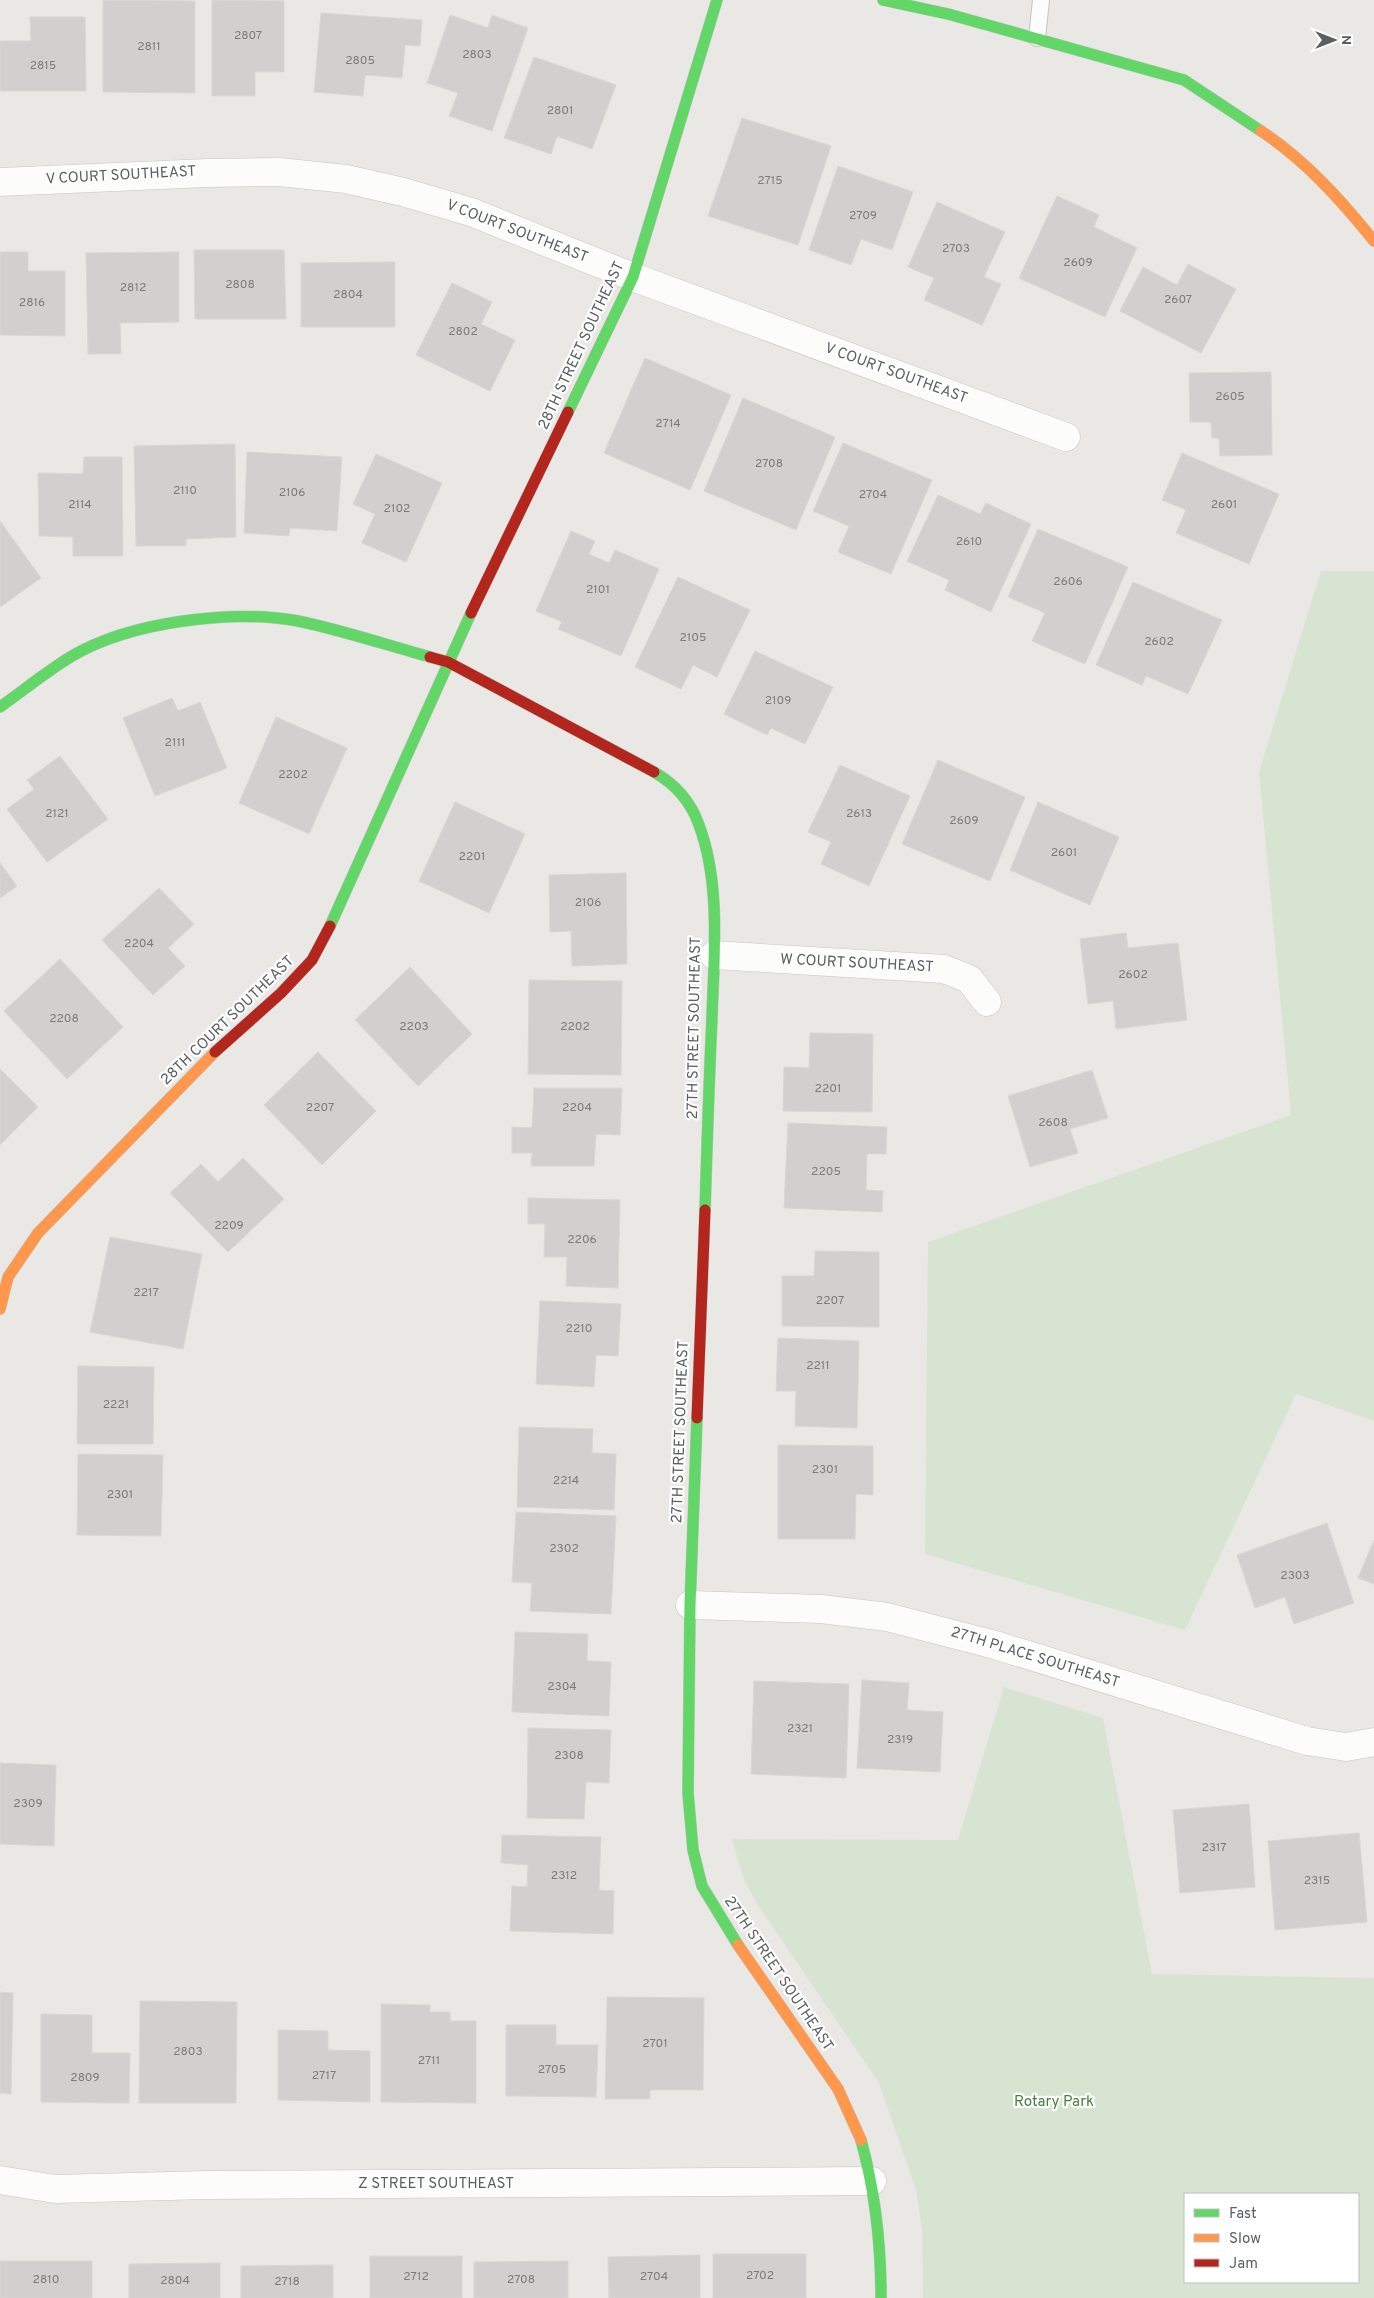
<svg xmlns="http://www.w3.org/2000/svg" width="1374" height="2298" font-family="Overpass,sans-serif">
	<style>
		.green { fill: #d8e4d2; fill-rule: evenodd }
		.building { fill: #d1d0ce; stroke: #d9d7d4 }
		.lines { fill: none; stroke-linecap: round; stroke-linejoin: round }
		.lane-casing { stroke: #c4c5c4; stroke-width: 18 }
		.street-casing { stroke: #c4c5c4; stroke-width: 29 }
		.fast-casing { stroke: #c4c5c4; stroke-width: 12 }
		.slow-casing { stroke: #c4c5c4; stroke-width: 12 }
		.jam-casing { stroke: #c4c5c4; stroke-width: 12 }
		.lane { stroke: #fcfcfb; stroke-width: 16 }
		.street { stroke: #fcfcfb; stroke-width: 28 }
		.fast { stroke: #63d668; stroke-width: 11 }
		.slow { stroke: #ff974d; stroke-width: 11 }
		.jam { stroke: #b3261e; stroke-width: 11 }
		.labels { text-anchor: middle; dominant-baseline: central; stroke-width: 4.5; stroke-linejoin: round; paint-order: stroke }
		.number-label { font-size: 12px; fill: #7a7c7e }
		.street-label { font-size: 15px; fill: #5b5f61; stroke: #fff }
		.park-label { font-size: 15px; fill: #497d3e; stroke: #fff }
	</style>
	<rect width="100%" height="100%" fill="#eae8e5"/>
	<g class="green">
		<polygon points="1321,571 1374,571 1374,1421 1296,1394 1185,1630 925,1554 928,1242 1291,1115 1259,772"/>
		<path d="M1004,1687L1103,1718L1152,1974L1374,1978V2298H923L922,2230L916,2190L879,2083L755,1901L743,1877L732,1839L958,1840ZM1185,2194H1358V2282H1185Z"/>
	</g>
	<g class="building">
		<polygon points="103,0 195,1 195,93 103,92"/>
		<polygon points="212,0 284,1 284,72 255,72 255,96 212,96"/>
		<polygon points="321,13 422,20 420,46 405,45 402,78 365,75 363,96 314,92"/>
		<polygon points="450,15 488,28 492,15 528,28 492,131 449,116 458,93 427,83"/>
		<polygon points="30,17 85,17 86,91 0,91 0,41 31,41"/>
		<polygon points="534,57 616,85 592,149 557,136 551,154 504,138"/>
		<polygon points="742,118 831,146 798,245 708,216"/>
		<polygon points="838,166 913,192 892,250 861,239 851,265 809,250"/>
		<polygon points="1057,196 1099,215 1094,227 1137,248 1105,317 1019,278"/>
		<polygon points="937,202 1005,232 984,277 1001,284 982,325 924,300 934,278 908,267"/>
		<polygon points="194,250 284,250 286,319 195,319"/>
		<polygon points="0,252 28,252 28,271 65,271 65,336 0,335"/>
		<polygon points="179,252 179,322 120,323 121,354 88,354 86,253"/>
		<polygon points="395,262 395,327 301,327 301,263"/>
		<polygon points="1188,264 1236,289 1201,353 1120,311 1143,267 1177,285"/>
		<polygon points="452,283 492,302 481,324 515,340 490,391 416,355"/>
		<polygon points="645,358 731,395 690,490 604,453"/>
		<polygon points="1271,372 1272,455 1220,456 1219,438 1212,438 1211,422 1190,422 1189,373"/>
		<polygon points="743,398 835,437 796,530 704,491"/>
		<polygon points="843,443 932,480 891,574 838,552 849,526 813,511"/>
		<polygon points="235,444 236,537 186,539 186,546 136,546 134,446"/>
		<polygon points="247,452 342,457 337,531 290,528 289,536 244,533"/>
		<polygon points="1182,453 1279,494 1249,564 1176,533 1186,510 1162,500"/>
		<polygon points="376,454 442,483 406,562 362,543 375,514 353,504"/>
		<polygon points="84,457 122,457 123,556 73,556 73,537 39,536 38,473 83,474"/>
		<polygon points="938,495 980,514 986,503 1031,524 991,612 945,590 949,580 907,561"/>
		<polygon points="0,521 41,578 0,607"/>
		<polygon points="1038,529 1128,567 1085,664 1032,641 1045,613 1008,597"/>
		<polygon points="571,531 595,541 589,554 609,563 615,550 659,569 621,656 558,629 562,622 536,611"/>
		<polygon points="678,577 750,610 717,677 693,665 681,689 635,667"/>
		<polygon points="1133,582 1222,620 1188,694 1146,676 1142,685 1096,665"/>
		<polygon points="755,651 833,687 805,744 771,728 767,735 724,714"/>
		<polygon points="172,698 178,711 200,702 227,768 155,796 123,718"/>
		<polygon points="276,717 347,748 309,834 239,803"/>
		<polygon points="60,756 108,819 47,862 7,809 34,789 27,780"/>
		<polygon points="938,760 1025,797 990,881 902,844"/>
		<polygon points="840,765 910,796 869,886 821,864 831,842 808,832"/>
		<polygon points="455,802 525,834 489,913 419,881"/>
		<polygon points="1038,802 1119,837 1090,905 1010,870"/>
		<polygon points="0,863 17,886 0,898"/>
		<polygon points="626,873 627,964 572,966 571,931 550,932 549,875"/>
		<polygon points="159,888 194,924 168,948 185,966 153,995 102,940"/>
		<polygon points="1126,933 1128,948 1178,943 1187,1020 1116,1029 1113,1001 1088,1004 1080,939"/>
		<polygon points="60,959 123,1027 67,1079 4,1011"/>
		<polygon points="410,967 472,1034 418,1086 355,1020"/>
		<polygon points="529,980 622,981 621,1075 528,1074"/>
		<polygon points="810,1033 873,1034 872,1112 783,1111 784,1067 809,1068"/>
		<polygon points="318,1052 376,1111 322,1165 264,1105"/>
		<polygon points="0,1069 38,1107 0,1145"/>
		<polygon points="1092,1070 1108,1118 1070,1129 1078,1153 1030,1167 1008,1096"/>
		<polygon points="534,1088 622,1088 620,1135 596,1134 594,1166 531,1166 532,1153 512,1153 512,1127 532,1128"/>
		<polygon points="788,1123 887,1127 886,1154 867,1154 866,1190 883,1191 882,1212 784,1208"/>
		<polygon points="243,1158 284,1199 228,1252 170,1193 201,1164 218,1182"/>
		<polygon points="528,1198 620,1200 618,1288 566,1286 567,1257 544,1257 545,1224 528,1224"/>
		<polygon points="110,1237 202,1254 183,1349 90,1332"/>
		<polygon points="815,1251 879,1252 879,1327 782,1326 782,1276 814,1276"/>
		<polygon points="540,1301 621,1304 618,1356 596,1355 594,1387 536,1384"/>
		<polygon points="778,1338 859,1341 857,1428 795,1426 796,1391 776,1391"/>
		<polygon points="78,1366 154,1367 153,1444 77,1444"/>
		<polygon points="519,1427 593,1429 592,1453 616,1454 614,1510 517,1507"/>
		<polygon points="778,1445 873,1446 873,1495 856,1494 855,1539 778,1539"/>
		<polygon points="78,1454 163,1455 161,1536 77,1535"/>
		<polygon points="516,1512 616,1516 611,1614 530,1611 532,1583 512,1582"/>
		<polygon points="1327,1523 1354,1603 1294,1624 1285,1597 1255,1608 1237,1555"/>
		<polygon points="1374,1540 1374,1584 1358,1578"/>
		<polygon points="515,1632 588,1634 587,1661 611,1662 609,1716 512,1712"/>
		<polygon points="862,1680 909,1683 907,1710 943,1712 940,1772 857,1768"/>
		<polygon points="754,1681 849,1684 846,1778 751,1774"/>
		<polygon points="528,1728 611,1730 609,1783 586,1782 584,1819 527,1818"/>
		<polygon points="0,1763 56,1765 54,1846 0,1844"/>
		<polygon points="1249,1804 1255,1887 1180,1893 1173,1810"/>
		<polygon points="1359,1833 1367,1922 1275,1930 1268,1841"/>
		<polygon points="502,1835 601,1837 599,1890 614,1891 613,1934 510,1931 512,1886 527,1887 528,1865 501,1863"/>
		<polygon points="0,1992 13,1993 11,2094 0,2093"/>
		<polygon points="607,1997 704,1998 703,2090 650,2090 650,2099 605,2099"/>
		<polygon points="140,2001 237,2002 236,2103 139,2103"/>
		<polygon points="381,2004 430,2005 430,2012 450,2012 450,2021 476,2021 476,2103 381,2102"/>
		<polygon points="41,2014 92,2015 92,2053 130,2053 129,2103 41,2102"/>
		<polygon points="506,2025 556,2025 556,2045 598,2045 596,2097 506,2096"/>
		<polygon points="278,2030 328,2031 328,2050 370,2051 370,2102 278,2100"/>
		<rect x="713" y="2254" width="93" height="44"/>
		<polygon points="700,2255 700,2298 609,2298 608,2257"/>
		<rect x="370" y="2256" width="92" height="42"/>
		<rect x="0" y="2261" width="92" height="37"/>
		<polygon points="568,2261 568,2298 474,2298 474,2262"/>
		<polygon points="220,2263 220,2298 129,2298 129,2264"/>
		<polygon points="333,2265 333,2298 241,2298 241,2266"/>
	</g>
	<g class="lines">
		<g class="lane-casing">
			<polyline id="lane" points="1037,38 1041,0"/>
		</g>
		<g class="street-casing">
			<g id="street">
				<polyline points="0,182 207,173 279,172 346,179 403,192 471,212 633,277 1066,437"/>
				<polyline points="714,955 944,969 969,979 987,1002"/>
				<polyline points="690,1605 821,1609 887,1617 995,1645 1307,1741 1346,1747 1374,1742"/>
				<polyline points="0,2180 55,2189 207,2185 872,2181"/>
			</g>
		</g>
		<g class="fast-casing">
			<g id="fast">
				<polyline points="883,0 948,14 1184,80 1261,131"/>
				<polyline points="568,412 633,277 717,0"/>
				<path d="M0,707C24,690 47,671 72,656C130,622 231,609 298,621C342,630 386,645 430,657"/>
				<path d="M654,772C675,784 691,802 699,825C721,884 714,955 712,1017C709,1081 707,1145 705,1210"/>
				<polyline points="330,926 471,613"/>
				<polyline points="697,1418 690,1605 688,1793 693,1850 702,1886 738,1945"/>
				<path d="M861,2140C875,2191 881,2245 881,2298"/>
			</g>
		</g>
		<g class="slow-casing">
			<g id="slow">
				<path d="M1261,131C1305,160 1341,200 1374,241"/>
				<polyline points="0,1309 8,1277 38,1233 215,1052"/>
				<polyline points="738,1945 838,2089 861,2140"/>
			</g>
		</g>
		<g class="jam-casing">
			<g id="jam">
				<polyline points="471,613 568,412"/>
				<polyline points="430,657 448,662 654,772"/>
				<polyline points="215,1052 281,993 312,960 330,926"/>
				<polyline points="697,1418 705,1210"/>
			</g>
		</g>
		<use href="#lane" class="lane"/>
		<use href="#street" class="street"/>
		<use href="#fast" class="fast"/>
		<use href="#slow" class="slow"/>
		<use href="#jam" class="jam"/>
	</g>
	<g class="labels">
		<g class="number-label">
			<text x="248" y="36">2807</text>
			<text x="149" y="47">2811</text>
			<text x="477" y="55">2803</text>
			<text x="360" y="61">2805</text>
			<text x="43" y="66">2815</text>
			<text x="560" y="111">2801</text>
			<text x="770" y="181">2715</text>
			<text x="863" y="216">2709</text>
			<text x="956" y="249">2703</text>
			<text x="1078" y="263">2609</text>
			<text x="240" y="285">2808</text>
			<text x="133" y="288">2812</text>
			<text x="348" y="295">2804</text>
			<text x="1178" y="300">2607</text>
			<text x="32" y="303">2816</text>
			<text x="463" y="332">2802</text>
			<text x="1230" y="397">2605</text>
			<text x="668" y="424">2714</text>
			<text x="769" y="464">2708</text>
			<text x="185" y="491">2110</text>
			<text x="292" y="493">2106</text>
			<text x="873" y="495">2704</text>
			<text x="80" y="505">2114</text>
			<text x="1224" y="505">2601</text>
			<text x="397" y="509">2102</text>
			<text x="969" y="542">2610</text>
			<text x="1068" y="582">2606</text>
			<text x="598" y="590">2101</text>
			<text x="693" y="638">2105</text>
			<text x="1159" y="642">2602</text>
			<text x="778" y="701">2109</text>
			<text x="175" y="743">2111</text>
			<text x="293" y="775">2202</text>
			<text x="57" y="814">2121</text>
			<text x="859" y="814">2613</text>
			<text x="964" y="821">2609</text>
			<text x="1064" y="853">2601</text>
			<text x="472" y="857">2201</text>
			<text x="588" y="903">2106</text>
			<text x="139" y="944">2204</text>
			<text x="1133" y="975">2602</text>
			<text x="64" y="1019">2208</text>
			<text x="414" y="1027">2203</text>
			<text x="575" y="1027">2202</text>
			<text x="828" y="1089">2201</text>
			<text x="320" y="1108">2207</text>
			<text x="577" y="1108">2204</text>
			<text x="1053" y="1123">2608</text>
			<text x="826" y="1172">2205</text>
			<text x="229" y="1226">2209</text>
			<text x="582" y="1240">2206</text>
			<text x="146" y="1293">2217</text>
			<text x="830" y="1301">2207</text>
			<text x="579" y="1329">2210</text>
			<text x="818" y="1366">2211</text>
			<text x="116" y="1405">2221</text>
			<text x="825" y="1470">2301</text>
			<text x="566" y="1481">2214</text>
			<text x="120" y="1495">2301</text>
			<text x="564" y="1549">2302</text>
			<text x="1295" y="1576">2303</text>
			<text x="562" y="1687">2304</text>
			<text x="800" y="1729">2321</text>
			<text x="900" y="1740">2319</text>
			<text x="569" y="1756">2308</text>
			<text x="28" y="1804">2309</text>
			<text x="1214" y="1848">2317</text>
			<text x="564" y="1876">2312</text>
			<text x="1317" y="1881">2315</text>
			<text x="655" y="2044">2701</text>
			<text x="188" y="2052">2803</text>
			<text x="429" y="2061">2711</text>
			<text x="552" y="2070">2705</text>
			<text x="324" y="2076">2717</text>
			<text x="85" y="2078">2809</text>
			<text x="760" y="2276">2702</text>
			<text x="416" y="2277">2712</text>
			<text x="654" y="2277">2704</text>
			<text x="46" y="2280">2810</text>
			<text x="521" y="2280">2708</text>
			<text x="175" y="2281">2804</text>
			<text x="287" y="2282">2718</text>
		</g>
		<g class="street-label">
			<text transform="translate(121 176) rotate(-3)">V COURT SOUTHEAST</text>
			<text transform="translate(517 232) rotate(21)">V COURT SOUTHEAST</text>
			<text transform="translate(582 346) rotate(-65)">28TH STREET SOUTHEAST</text>
			<text transform="translate(896 374) rotate(20)">V COURT SOUTHEAST</text>
			<text transform="translate(857 964) rotate(3)">W COURT SOUTHEAST</text>
			<text transform="translate(228 1021) rotate(-44)">28TH COURT SOUTHEAST</text>
			<text transform="translate(695 1028) rotate(-89)">27TH STREET SOUTHEAST</text>
			<text transform="translate(681 1432) rotate(-88)">27TH STREET SOUTHEAST</text>
			<text transform="translate(1035 1658) rotate(17)">27TH PLACE SOUTHEAST</text>
			<text transform="translate(778 1974) rotate(56)">27TH STREET SOUTHEAST</text>
			<text x="436" y="2184">Z STREET SOUTHEAST</text>
		</g>
		<g class="park-label">
			<text x="1054" y="2102">Rotary Park</text>
		</g>
	</g>
	<rect x="1184" y="2193" width="175" height="90" fill="#ffffff" stroke="#bdbfc0"/>
	<rect x="1194" y="2209" width="25" height="8" fill="#63d668" stroke="#bdbfc0"/>
	<text x="1229" y="2218" font-size="15" fill="#5b5f61">Fast</text>
	<rect x="1194" y="2234" width="25" height="8" fill="#ff974d" stroke="#bdbfc0"/>
	<text x="1229" y="2243" font-size="15" fill="#5b5f61">Slow</text>
	<rect x="1194" y="2259" width="25" height="8" fill="#b3261e" stroke="#bdbfc0"/>
	<text x="1229" y="2268" font-size="15" fill="#5b5f61">Jam</text>
	<g transform="translate(1334 40) rotate(90)" stroke="#ffffff" stroke-width="4" paint-order="stroke">
	<path d="M0-4L9 19L0 12L-9 19Z" fill="#5b5f61"/>
	<text y="-8" font-size="14" font-weight="bold" text-anchor="middle" fill="#5b5f61">N</text>
	</g>
</svg>
